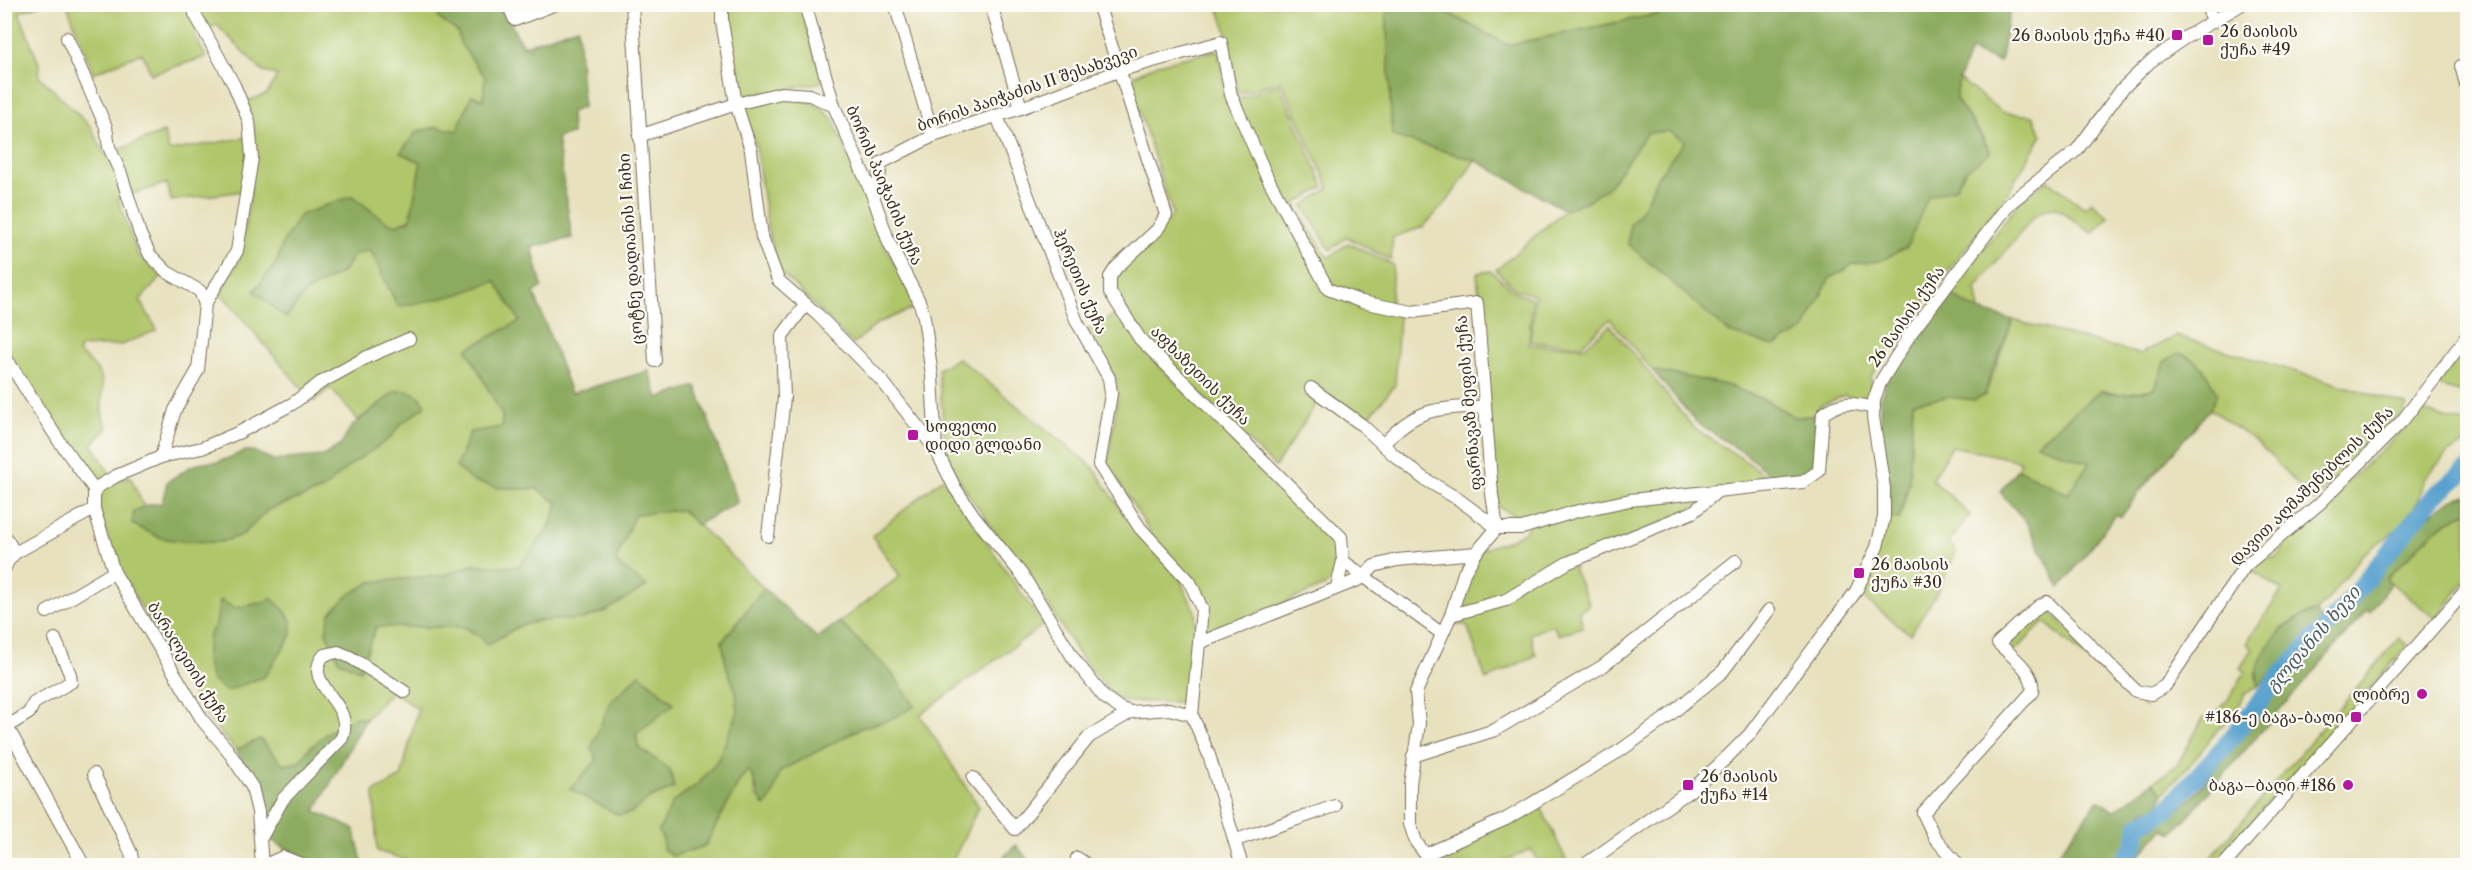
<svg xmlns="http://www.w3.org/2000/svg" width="2472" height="870" font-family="'Libre Caslon Text','Noto Serif Georgian',serif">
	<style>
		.green { fill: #b0c66b; stroke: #767844; stroke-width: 1.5; fill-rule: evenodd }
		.forest { fill: #8cab5f; stroke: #646a3e; stroke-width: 1.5 }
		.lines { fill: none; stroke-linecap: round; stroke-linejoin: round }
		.river { stroke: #59a1cf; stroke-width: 18 }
		.minor-casing { stroke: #776a56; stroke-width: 14 }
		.minor { stroke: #fff; stroke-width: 12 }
		.poi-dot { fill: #b5179e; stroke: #fdfcf7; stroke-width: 2 }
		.labels { text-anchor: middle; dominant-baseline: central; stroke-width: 4.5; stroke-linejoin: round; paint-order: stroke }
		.poi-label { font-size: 16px; fill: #3b2a1e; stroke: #fdfcf7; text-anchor: start }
		.street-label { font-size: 16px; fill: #3b2a1e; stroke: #fdfcf7 }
		.water-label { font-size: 18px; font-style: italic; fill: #475a65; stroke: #fdfcf7 }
	</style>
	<rect width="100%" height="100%" fill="#fdfcf7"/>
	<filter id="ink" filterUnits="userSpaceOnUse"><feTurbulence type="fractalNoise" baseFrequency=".0167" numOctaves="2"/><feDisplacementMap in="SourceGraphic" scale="12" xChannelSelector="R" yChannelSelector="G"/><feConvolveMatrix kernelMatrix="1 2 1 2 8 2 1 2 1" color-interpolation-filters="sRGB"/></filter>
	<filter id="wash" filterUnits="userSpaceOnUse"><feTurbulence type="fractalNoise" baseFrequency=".008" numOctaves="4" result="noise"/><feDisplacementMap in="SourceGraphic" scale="24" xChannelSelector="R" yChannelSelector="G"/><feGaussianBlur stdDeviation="1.35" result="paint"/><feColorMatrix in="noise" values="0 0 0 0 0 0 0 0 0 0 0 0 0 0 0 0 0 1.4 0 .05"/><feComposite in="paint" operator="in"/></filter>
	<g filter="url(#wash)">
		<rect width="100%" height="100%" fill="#e7e1be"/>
		<g class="green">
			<path d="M4,5H40L19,12L40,66L39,76L91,127L105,155L164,132L169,151L254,136L245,102L267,94L277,75L263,72L217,25L194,34L206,57L151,74L142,53L93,73L67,5H442L438,18L458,32L460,43L485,77L483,101L471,96L457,131L438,127L401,152L421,162L410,220L396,225L385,221L352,196L339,203L325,205L283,242L277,262L254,291L286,318L306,292L343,272L354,255L370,250L456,295L495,280L520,321L467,349L502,415L500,488L537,489L558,503L550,526L520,567L472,565L445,575L371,582L360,670L376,627H465L481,637L487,645L519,626L538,621L583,619L646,586L615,562L635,514L683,510L764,588L722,642L727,668L736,691L738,712L718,760L699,783L673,802L663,839L672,856L705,846L739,782L748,769L754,777L756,797H772L780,771L863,727L889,720L891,672L839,622L900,576L872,536L943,478L1043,625L920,715L979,807C968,826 961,847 950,865H422L377,851L374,792L401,777L418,709L392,691L366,719L357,717L310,747L299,762L284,765L260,739L236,750L205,715L118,568L98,506L99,493L110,485L130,476L144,507L134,511L161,538L183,541L220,542L242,535L268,510L322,490L349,466L390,438L401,424L425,406L396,391L358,420L330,388L313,402L220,292L239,261L251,190L171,201L167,183L118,199L138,255L162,276L140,300L157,330L122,345L81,347L78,352C86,359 97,367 101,377C107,394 95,407 108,428L92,444L110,474L94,485L5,352ZM266,602L292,635L264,677L226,691L209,635C227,609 236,607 266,602ZM640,674L674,703L636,734L638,747L670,770L674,788L650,798L631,813L587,798L570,789L597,760L610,702Z"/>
			<polygon points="726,5 800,5 823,82 741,98 739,95"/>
			<polygon points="1217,5 1386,5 1392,136 1475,160 1449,199 1423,227 1393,237 1391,260 1347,237 1330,250 1303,206 1329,188 1281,81 1237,94 1228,35"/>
			<polygon points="1433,5 1663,5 1658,14 1507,45"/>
			<polygon points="1218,50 1227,103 1279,84 1324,187 1295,204 1328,258 1348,243 1393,265 1390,312 1399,316 1395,385 1366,421 1325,390 1275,467 1143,338 1115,292 1118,273 1173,215 1131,85 1131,77 1158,64"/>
			<polygon points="1959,79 2002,112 2033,116 2042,135 2007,194 1908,323 1871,376 1869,404 1845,395 1820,406 1814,416 1795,417 1765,400 1726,385 1652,370 1610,319 1582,345 1530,342 1535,295 1516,290 1496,270 1565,210 1589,200 1610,185 1647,133 1668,131 1686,141 1658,176 1644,206 1630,225 1628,244 1701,306 1804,330 1829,279 1853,264 1880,261 1907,247 1928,196 1955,188 1966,170 1990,152 1981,134 1955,99"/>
			<polygon points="781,97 799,98 816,104 833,119 880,237 908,288 916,307 878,323 853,344 780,271 768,231 756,147 742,107"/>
			<polygon points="2048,180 2085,208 2092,202 2109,217 2092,233 2056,208 2046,209 2034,216 1976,288 1980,310 1972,308 1949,293 2020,201"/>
			<path d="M1491,271L1517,294L1532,298L1529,345L1585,347L1610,325L1694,428L1740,457L1772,481L1721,495L1571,564L1590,605L1579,611L1583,627L1558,635L1553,625L1530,634L1536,655L1486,680L1467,625H1447L1479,551C1499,542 1521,541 1532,521L1524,520L1498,507L1477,273Z"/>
			<path d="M1118,313L1156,363L1336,540C1338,561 1342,570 1325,586L1204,635L1207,607L1148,529L1108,464L1118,392L1115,377L1086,330Z"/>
			<path d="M2013,320L2139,354L2177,336L2407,405L2402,414L2357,457L2314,502L2260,445L2210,409L2217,394L2164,362L2155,389C2139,391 2117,398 2102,390L2037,443L2090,463L2068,494L2017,469L2021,461L1952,446L1932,479L1970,515L1949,542L1956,552L1935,596L1910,634L1857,593L1887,517L1900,519L1909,483L1913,402L1948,397L1975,400L1985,395Z"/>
			<polygon points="2467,343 2467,394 2437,386"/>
			<polygon points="958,358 1093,467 1128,520 1180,579 1196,614 1188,688 1181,702 1130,702 1116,698 1079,655 1048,605 971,498 954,471 946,453 938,369"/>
			<path d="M2419,410L2467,424V442L2448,453L2424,480L2419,500L2398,529L2362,555L2326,602L2316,611L2293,620L2283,628L2256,674L2258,686L2245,694L2235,715L2217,730L2195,759L2163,793L2153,782L2177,765L2204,717C2224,714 2235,688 2245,672L2240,668L2253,648L2246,643L2282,590L2249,569L2267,555L2271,559L2280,555L2288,538L2407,426Z"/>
			<polygon points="2467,511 2467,579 2436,619 2386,579 2436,529"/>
			<polygon points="2041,611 2050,612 2056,617 2145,708 2044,622 2014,652 2010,646 2013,636"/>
			<polygon points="2399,638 2408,645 2212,865 2209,865 2206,863"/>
			<polygon points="1540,805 1566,860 1557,865 1539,865 1531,849 1496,865 1443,865 1440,857"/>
		</g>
		<g class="forest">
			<polygon points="442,5 500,5 523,46 578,27 583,107 571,112 572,134 557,138 572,238 532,247 542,287 534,293 571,393 649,371 658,398 696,386 738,502 697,525 682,510 635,514 615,562 647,586 606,611 583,619 537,621 519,626 487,645 481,637 465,627 376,627 360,670 339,661 326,632 330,613 350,594 371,582 445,575 472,565 519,567 550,526 558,503 537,489 500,488 472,481 456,467 470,432 502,427 502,415 467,349 520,321 495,281 456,295 398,307 370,250 354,255 343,272 306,292 286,318 254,291 277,262 283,242 300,215 352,196 385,221 396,225 410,220 421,162 400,153 417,131 438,127 457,131 472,95 483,100 485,77 460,43 458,32 438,18"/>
			<polygon points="1386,5 1433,5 1508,45 1658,14 1663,5 2011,5 2000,62 1970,51 1959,79 1956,99 1991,152 1966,170 1955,188 1928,197 1907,247 1880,261 1853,264 1829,279 1804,330 1774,346 1730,333 1628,244 1630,225 1644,206 1658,176 1685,141 1668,131 1647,133 1610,185 1589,200 1565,210 1475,160 1392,136"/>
			<polygon points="1949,293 1972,308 2013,320 1990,376 1985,395 1975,400 1948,397 1913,402 1909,483 1899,519 1887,517 1881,437 1880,399 1890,373"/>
			<path d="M2178,353C2203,360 2206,373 2217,394L2210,409L2144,486L2121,517L2116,514L2060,588L2027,523L2000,492L2017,469L2068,494L2089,463L2036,444L2102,390C2117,398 2139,391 2155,389L2164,362Z"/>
			<path d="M1652,370L1726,385L1765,400L1795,417L1814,416C1816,436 1823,470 1797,477C1790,479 1779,477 1772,477L1746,454L1697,423Z"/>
			<path d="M396,391C409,391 421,392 425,406L401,424L390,438L349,466L322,490L268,510L242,535L220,542L183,541L161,538L132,524L134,511L148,505L162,503L167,482L190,467L203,462H218L246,451H253L273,460L323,456L341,445L351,427Z"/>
			<polygon points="2467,495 2467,511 2436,529 2386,579 2391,583 2370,612 2367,610 2173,833 2163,829 2131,865 2050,865 2098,800 2114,811 2153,782 2163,793 2159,805 2143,812 2132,830 2133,833 2154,827 2184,805 2199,790 2295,662 2345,617 2392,561 2417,524 2451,500"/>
			<path d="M764,588L817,638L839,622L891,672L915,706L889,720L863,727L780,771L772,797L765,806C753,793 759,781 748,770L739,782L705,846L672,856L663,849V839L658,832L673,802L699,783L718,760L738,712L736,691L727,668L722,642Z"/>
			<polygon points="271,598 285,611 291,620 292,635 264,677 226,691 212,680 206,659 209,635 216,624 220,600 235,608 266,602"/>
			<path d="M2316,611L2321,624L2258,686C2252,652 2286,620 2316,611Z"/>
			<polygon points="640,674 674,704 636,734 638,747 670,770 674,788 650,798 631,813 618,815 570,789 597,760 591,749 610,702"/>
			<path d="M357,717L366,719L315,811L354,829L363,865H315L271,840L257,786L236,750L260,739L284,765L299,762C316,739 331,728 357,717Z"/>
			<polygon points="1016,845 1032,865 995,865"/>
		</g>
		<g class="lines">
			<polyline class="river" points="2120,866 2135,845 2138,826 2166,810 2229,741 2277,679 2340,612 2435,495 2468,469"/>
		</g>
	</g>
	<g filter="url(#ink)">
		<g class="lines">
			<g class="minor-casing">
				<g id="minor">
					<polyline points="508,4 515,20 556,4"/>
					<polyline points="632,4 655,361"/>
					<polyline points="722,4 722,22 736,104 751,150 762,237 778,280 818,315 883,382 936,450 955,488 974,516 1023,576 1074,659 1104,697 1121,709 1131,712 1169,709 1192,715"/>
					<polyline points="805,4 834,106 873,196 889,243 919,301 924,317 932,376 936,450"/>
					<polyline points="895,4 933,136"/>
					<polyline points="991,4 1021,108"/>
					<polyline points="1098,4 1166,215 1157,230 1116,268 1110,277 1110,292 1140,339 1341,537 1343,561 1337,587"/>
					<polyline points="2205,4 2214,21"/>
					<polyline points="195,14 234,85 249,121 252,158 237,251 205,304"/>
					<polyline points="67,38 106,127 109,147 121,174 140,234 150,255 167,272 200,291 205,304 198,370 175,410 161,457 116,476 94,489"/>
					<polyline points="2461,66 2468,91"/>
					<polyline points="997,116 1077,322 1109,378 1111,394 1099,465 1140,528 1190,582 1202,609 1199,643"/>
					<polyline points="639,136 736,104 781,93 810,95 834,106"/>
					<polyline points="873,196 878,188 881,163 933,136 1021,108 1121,70 1221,42 1231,95 1266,175 1328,289 1362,302 1412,312 1477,303 1492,494 1497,528"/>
					<polyline points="4,355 59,441 94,489 94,509 114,572 203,721 227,749 252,787 258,812 262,866"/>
					<polyline points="1311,388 1362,425 1394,455 1423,478 1458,499 1497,528"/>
					<path d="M1383,445C1413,409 1440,406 1485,407"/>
					<polyline points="161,457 202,448 240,432 292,404 320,383 367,357 409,339"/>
					<path d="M1497,528H1522L1574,512L1630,500L1803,482L1819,471L1823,414C1842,400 1852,403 1874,408"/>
					<polyline points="4,535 15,553 94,509"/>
					<polyline points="768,536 784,398 782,336 806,304"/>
					<polyline points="1343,561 1441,633"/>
					<polyline points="4,570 8,561 15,553"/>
					<polyline points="47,612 114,572"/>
					<polyline points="1451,615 1506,600 1567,563 1693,512 1719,490"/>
					<polyline points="4,721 84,866"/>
					<polyline points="8,726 29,713 34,703 71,682 70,674 55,639"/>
					<polyline points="1413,756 1495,730 1603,666 1736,561"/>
					<polyline points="94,774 131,853 133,866"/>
					<polyline points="973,778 1015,829 1089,737 1131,712"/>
					<path d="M261,838L283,799L342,738C356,702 300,685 324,655L338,652L350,657L405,692"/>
					<polyline points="1236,840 1335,806"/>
					<polyline points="1427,854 1506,819 1621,750 1666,718 1723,671 1769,610"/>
					<polyline points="1077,858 1089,866"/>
					<polyline points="263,866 283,857 306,866"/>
					<polyline points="1242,866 1209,755 1192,715 1199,643 1363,578 1374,566 1397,560 1476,553"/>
					<polyline points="1434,866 1416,842 1410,824 1410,784 1419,724 1416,692 1451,615 1464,573 1476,553 1497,528"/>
					<polyline points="1583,866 1695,787 1723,761 1749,735 1856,591 1877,547 1884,517 1884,488 1873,417 1874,400 1880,383 1911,333 2010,203 2077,150 2122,89 2151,61 2183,39 2242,4"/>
					<path d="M1959,866L1935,838L1923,813L2032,692C2036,672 2011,656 1998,643L2039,606L2047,602L2136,691L2151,694L2165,686L2245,566L2319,504L2403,420L2468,335"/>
					<polyline points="2223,866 2468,588"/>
				</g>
			</g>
			<use href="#minor" class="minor"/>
		</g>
	</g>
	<g class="poi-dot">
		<rect x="2171" y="29" width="12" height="12" rx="3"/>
		<rect x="2202" y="34" width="12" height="12" rx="3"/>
		<rect x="907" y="429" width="12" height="12" rx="3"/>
		<rect x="1853" y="567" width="12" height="12" rx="3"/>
		<circle cx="2422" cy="694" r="6"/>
		<rect x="2350" y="711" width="12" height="12" rx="3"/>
		<rect x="1682" y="779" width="12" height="12" rx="3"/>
		<circle cx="2348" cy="785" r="6"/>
	</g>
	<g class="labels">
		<g class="poi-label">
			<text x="2220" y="31">26 მაისის<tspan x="2220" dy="18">ქუჩა #49</tspan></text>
			<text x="2165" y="35" text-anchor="end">26 მაისის ქუჩა #40</text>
			<text x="925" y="426">სოფელი<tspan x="925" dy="18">დიდი გლდანი</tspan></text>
			<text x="1871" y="564">26 მაისის<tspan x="1871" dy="18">ქუჩა #30</tspan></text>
			<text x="2410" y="694" text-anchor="end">ლიბრე</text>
			<text x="2344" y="717" text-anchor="end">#186-ე ბაგა-ბაღი</text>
			<text x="1700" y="776">26 მაისის<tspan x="1700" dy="18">ქუჩა #14</tspan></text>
			<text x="2336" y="785" text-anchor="end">ბაგა–ბაღი #186</text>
		</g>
		<g class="street-label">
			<text transform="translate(1027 88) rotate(-19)">ბორის პაიჭაძის II შესახვევი</text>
			<text transform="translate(885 185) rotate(67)">ბორის პაიჭაძის ქუჩა</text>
			<text transform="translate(630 249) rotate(-94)">ცოტნე დადიანის I ჩიხი</text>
			<text transform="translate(1081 281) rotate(67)">ჰერეთის ქუჩა</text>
			<text transform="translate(1906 316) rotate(-55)">26 მაისის ქუჩა</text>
			<text transform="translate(1201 375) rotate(45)">აფხაზეთის ქუჩა</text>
			<text transform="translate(1468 403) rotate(-95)">ფარნავაზ მეფის ქუჩა</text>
			<text transform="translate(2311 485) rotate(-44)">დავით აღმაშენებლის ქუჩა</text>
			<text transform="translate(189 662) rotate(58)">ბარალეთის ქუჩა</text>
		</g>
		<g class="water-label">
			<text transform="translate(2313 639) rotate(-49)">გლდანის ხევი</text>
		</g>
	</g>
	<rect width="2472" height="870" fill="none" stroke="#fdfcf7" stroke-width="24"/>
</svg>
